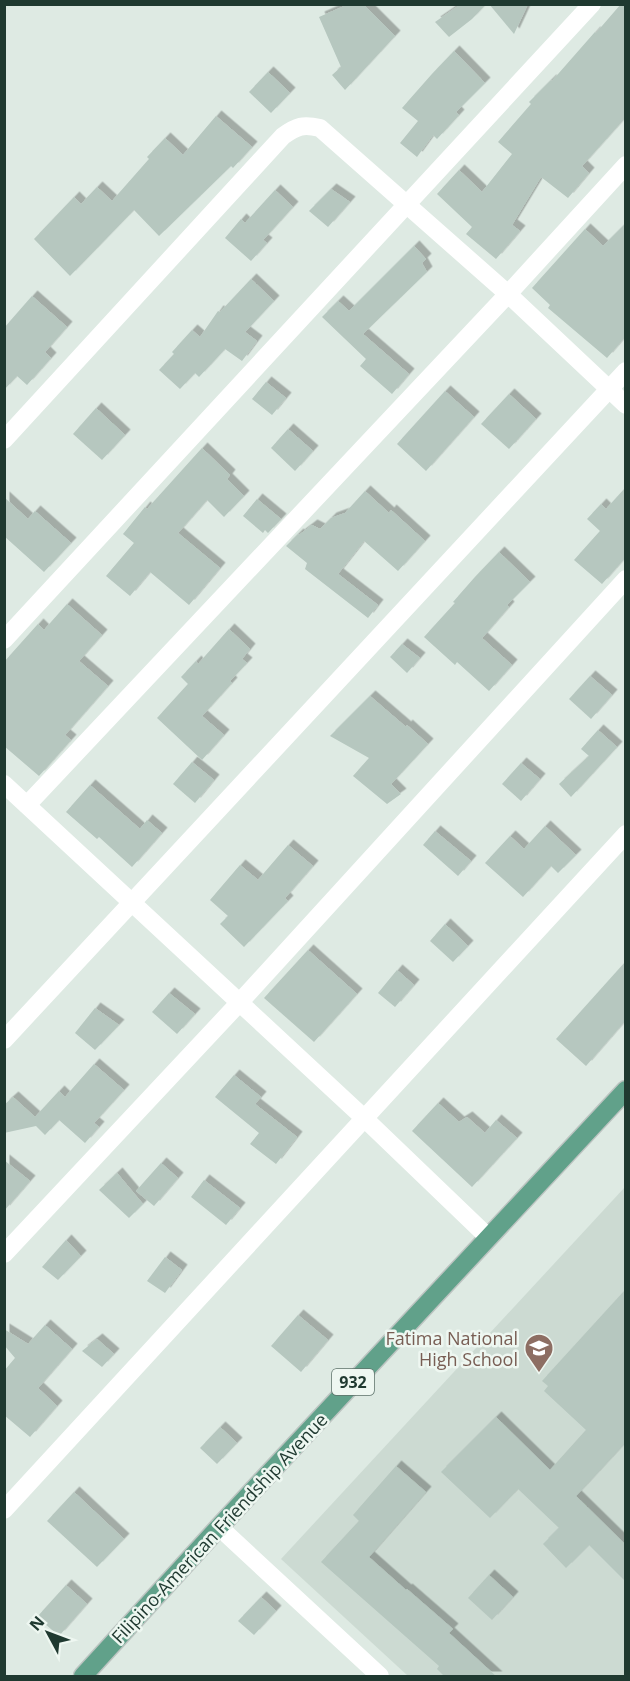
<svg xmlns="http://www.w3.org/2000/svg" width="630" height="1681" font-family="'Open Sans',sans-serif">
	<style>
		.built { fill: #ccdad2 }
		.building { fill: #b6c7bf; filter: url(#shadow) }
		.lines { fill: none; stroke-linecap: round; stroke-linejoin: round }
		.primary-casing { stroke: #bcc4c1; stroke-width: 21 }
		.minor { stroke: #fff; stroke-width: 18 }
		.primary { stroke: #61a18a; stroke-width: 18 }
		.labels { text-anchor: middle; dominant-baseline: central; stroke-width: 5; stroke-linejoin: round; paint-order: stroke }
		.shield { fill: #eef7f1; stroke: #5d726a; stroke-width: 1.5 }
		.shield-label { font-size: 16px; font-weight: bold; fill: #1f3930 }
		.education-label { font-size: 18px; fill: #785e54; stroke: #eef7f1; text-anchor: end }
		.street-label { font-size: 18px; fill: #1f3930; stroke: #eef7f1 }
	</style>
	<defs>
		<filter id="shadow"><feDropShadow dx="5.5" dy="-5.5" stdDeviation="0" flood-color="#0004"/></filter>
	</defs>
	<rect width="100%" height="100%" fill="#deeae3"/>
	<polygon class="built" points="625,1187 625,1676 408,1676 281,1559"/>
	<g class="building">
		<polygon points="349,4 363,4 395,36 345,90 332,75 341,67 319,17"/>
		<polygon points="461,4 486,4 472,19 449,37 435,22"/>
		<polygon points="489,4 528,4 514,34"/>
		<polygon points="621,4 626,4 626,117 582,166 589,173 568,198 541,177 512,225 520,231 496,259 466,234 472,227 437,194 459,170 482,192 512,154 498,142 531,104 529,102 551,80 552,81 595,32 596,33"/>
		<polygon points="454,51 485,83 456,112 459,115 437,139 433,135 417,157 400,143 418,121 402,108 432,74"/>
		<polygon points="268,72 290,93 271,113 249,92"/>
		<polygon points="216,116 252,147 233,168 231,166 159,236 134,210 70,276 34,239 74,197 81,204 97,187 112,201 149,159 147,157 165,138 183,155"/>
		<polygon points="331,189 350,202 328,227 309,211"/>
		<polygon points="275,190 293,207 263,240 267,243 251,261 225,238 241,219 245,223"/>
		<polygon points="626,223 626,336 607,358 548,308 550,305 532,288 585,229 603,246"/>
		<polygon points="414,246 426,259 422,263 427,272 363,334 409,374 392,394 360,366 366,359 322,317 338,301 349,311"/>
		<polygon points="251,279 274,301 245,332 257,341 242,361 225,349 199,377 195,373 180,389 159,370 174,354 172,352 192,330 200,337 218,311 220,312"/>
		<polygon points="32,296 67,327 45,352 51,358 27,385 17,376 4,390 4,328"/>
		<polygon points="266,382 286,398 272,415 252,399"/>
		<polygon points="445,391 474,417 426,471 397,444"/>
		<polygon points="509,394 536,419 509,449 481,424"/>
		<polygon points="96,408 125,435 102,460 73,434"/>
		<polygon points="288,429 313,451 295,471 271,448"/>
		<polygon points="202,448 230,475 227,479 244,496 224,517 207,500 178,533 220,568 189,605 150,572 130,596 106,576 134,543 123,534 145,507 147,509"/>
		<polygon points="626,487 626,557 602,584 574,560 600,531 587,519 601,504 606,509"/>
		<polygon points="365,491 389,513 391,510 425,541 398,571 364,541 338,574 378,605 368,618 305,569 307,563 286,546 298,534 299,535 312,525 320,529 331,518 345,513"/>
		<polygon points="4,497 28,519 35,511 71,543 44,572 4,536"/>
		<polygon points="257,499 281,519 268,533 265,530 263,533 243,516"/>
		<polygon points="499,552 530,582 507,605 509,607 482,638 512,665 489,691 457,662 455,665 424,637 455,603 453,602 475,577"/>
		<polygon points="67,604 102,635 79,661 108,686 65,735 71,740 39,776 4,746 4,662 38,624 44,630"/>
		<polygon points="229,629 250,649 242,659 247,663 230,681 232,683 202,716 224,735 202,760 157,718 188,684 181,677 196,661 198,664"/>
		<polygon points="402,644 420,658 407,673 390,657"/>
		<polygon points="590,676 612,695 591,719 569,699"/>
		<polygon points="370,696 406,727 407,725 428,744 391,784 401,794 387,804 353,776 369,758 330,736"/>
		<polygon points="598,730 617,747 571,797 559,784 589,756 581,749"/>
		<polygon points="192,762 214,780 195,803 173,784"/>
		<polygon points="521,763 540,779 521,801 502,784"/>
		<polygon points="90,785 140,829 147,820 162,833 132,867 99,837 97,839 66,812"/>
		<polygon points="545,826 576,855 558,873 551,866 523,897 485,863 510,836 524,849"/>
		<polygon points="435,831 471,861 458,876 423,845"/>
		<polygon points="288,845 313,866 285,898 288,901 244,947 220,924 228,916 210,900 240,865 258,880"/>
		<polygon points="445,924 468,946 453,962 430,941"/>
		<polygon points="308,950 357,994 314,1042 264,998"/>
		<polygon points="626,961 626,1020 586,1066 556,1039"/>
		<polygon points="397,970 414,985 395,1007 378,993"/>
		<polygon points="169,993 195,1014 177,1034 152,1012"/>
		<polygon points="95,1008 119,1025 95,1050 75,1033"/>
		<polygon points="94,1064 124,1090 94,1123 99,1127 85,1143 59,1120 45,1135 36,1126 4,1133 4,1105 13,1097 35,1117 59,1091 65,1097"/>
		<polygon points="234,1075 261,1097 255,1104 297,1137 276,1164 250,1144 259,1133 215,1097"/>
		<polygon points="438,1103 459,1122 467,1117 485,1133 496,1120 517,1138 472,1187 412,1131"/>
		<polygon points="4,1160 30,1181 4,1211"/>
		<polygon points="161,1163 178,1178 154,1206 136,1191"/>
		<polygon points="117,1173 143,1204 129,1218 99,1190"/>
		<polygon points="204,1180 240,1208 226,1225 191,1197"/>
		<polygon points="66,1240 81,1256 58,1280 42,1267"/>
		<polygon points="165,1257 182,1270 165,1293 147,1281"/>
		<polygon points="626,1289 626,1442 576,1496 626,1545 626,1582 589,1545 566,1568 543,1544 559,1528 518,1489 490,1518 441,1472 496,1417 550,1470 586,1430 544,1391 548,1386 542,1381"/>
		<polygon points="298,1315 328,1340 301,1372 271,1346"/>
		<polygon points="45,1325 72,1349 38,1388 57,1406 30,1437 4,1415 4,1371 15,1358 4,1345 4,1329 28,1344"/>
		<polygon points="97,1339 114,1354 102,1367 82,1351"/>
		<polygon points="220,1427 237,1443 217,1464 200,1448"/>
		<polygon points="396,1466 426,1492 369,1557 406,1590 407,1589 453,1629 449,1633 497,1677 445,1677 437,1669 439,1666 321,1562 359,1521 353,1515"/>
		<polygon points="74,1492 124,1539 97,1567 47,1521"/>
		<polygon points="489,1575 513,1597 492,1620 468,1598"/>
		<polygon points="66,1585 87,1604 59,1636 37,1617"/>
		<polygon points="261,1597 276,1611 254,1635 238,1621"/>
	</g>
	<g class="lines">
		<g class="primary-casing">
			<polyline id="primary" points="83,1676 219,1527 626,1090"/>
		</g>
		<g class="minor">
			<path d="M4,440L283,136C297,126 303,124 320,128L508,294L626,405"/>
			<polyline points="4,640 592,4"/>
			<polyline points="4,784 364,1118 488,1237"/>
			<polyline points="27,805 508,294 626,165"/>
			<polyline points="4,1040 626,371"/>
			<polyline points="4,1254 240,1002 626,579"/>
			<polyline points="4,1510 626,834"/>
			<polyline points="219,1527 380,1676"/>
		</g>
		<use href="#primary" class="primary"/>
	</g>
	<defs>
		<g id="school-pin" transform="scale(1.5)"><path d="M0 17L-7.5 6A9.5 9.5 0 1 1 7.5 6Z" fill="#8d6e63" stroke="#eef7f1"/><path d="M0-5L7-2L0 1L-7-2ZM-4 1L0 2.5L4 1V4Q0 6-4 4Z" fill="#fff"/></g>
	</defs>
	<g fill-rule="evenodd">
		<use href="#school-pin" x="539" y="1348"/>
	</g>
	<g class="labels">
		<rect class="shield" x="332" y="1369" width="42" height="26" rx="4.5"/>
		<g class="shield-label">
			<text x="353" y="1382">932</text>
		</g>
		<g class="education-label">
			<text x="518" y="1338">Fatima National<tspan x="518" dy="21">High School</tspan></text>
		</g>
		<g class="street-label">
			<text transform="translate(219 1528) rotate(-47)">Filipino-American Friendship Avenue</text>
		</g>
	</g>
	<rect width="630" height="1681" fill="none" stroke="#1f3930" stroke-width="12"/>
	<g transform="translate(48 1633) rotate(311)" stroke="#eef7f1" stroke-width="4.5" paint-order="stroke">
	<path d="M0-4.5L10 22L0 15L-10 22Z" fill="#1f3930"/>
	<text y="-9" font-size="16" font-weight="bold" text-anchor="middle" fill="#1f3930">N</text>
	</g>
</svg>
